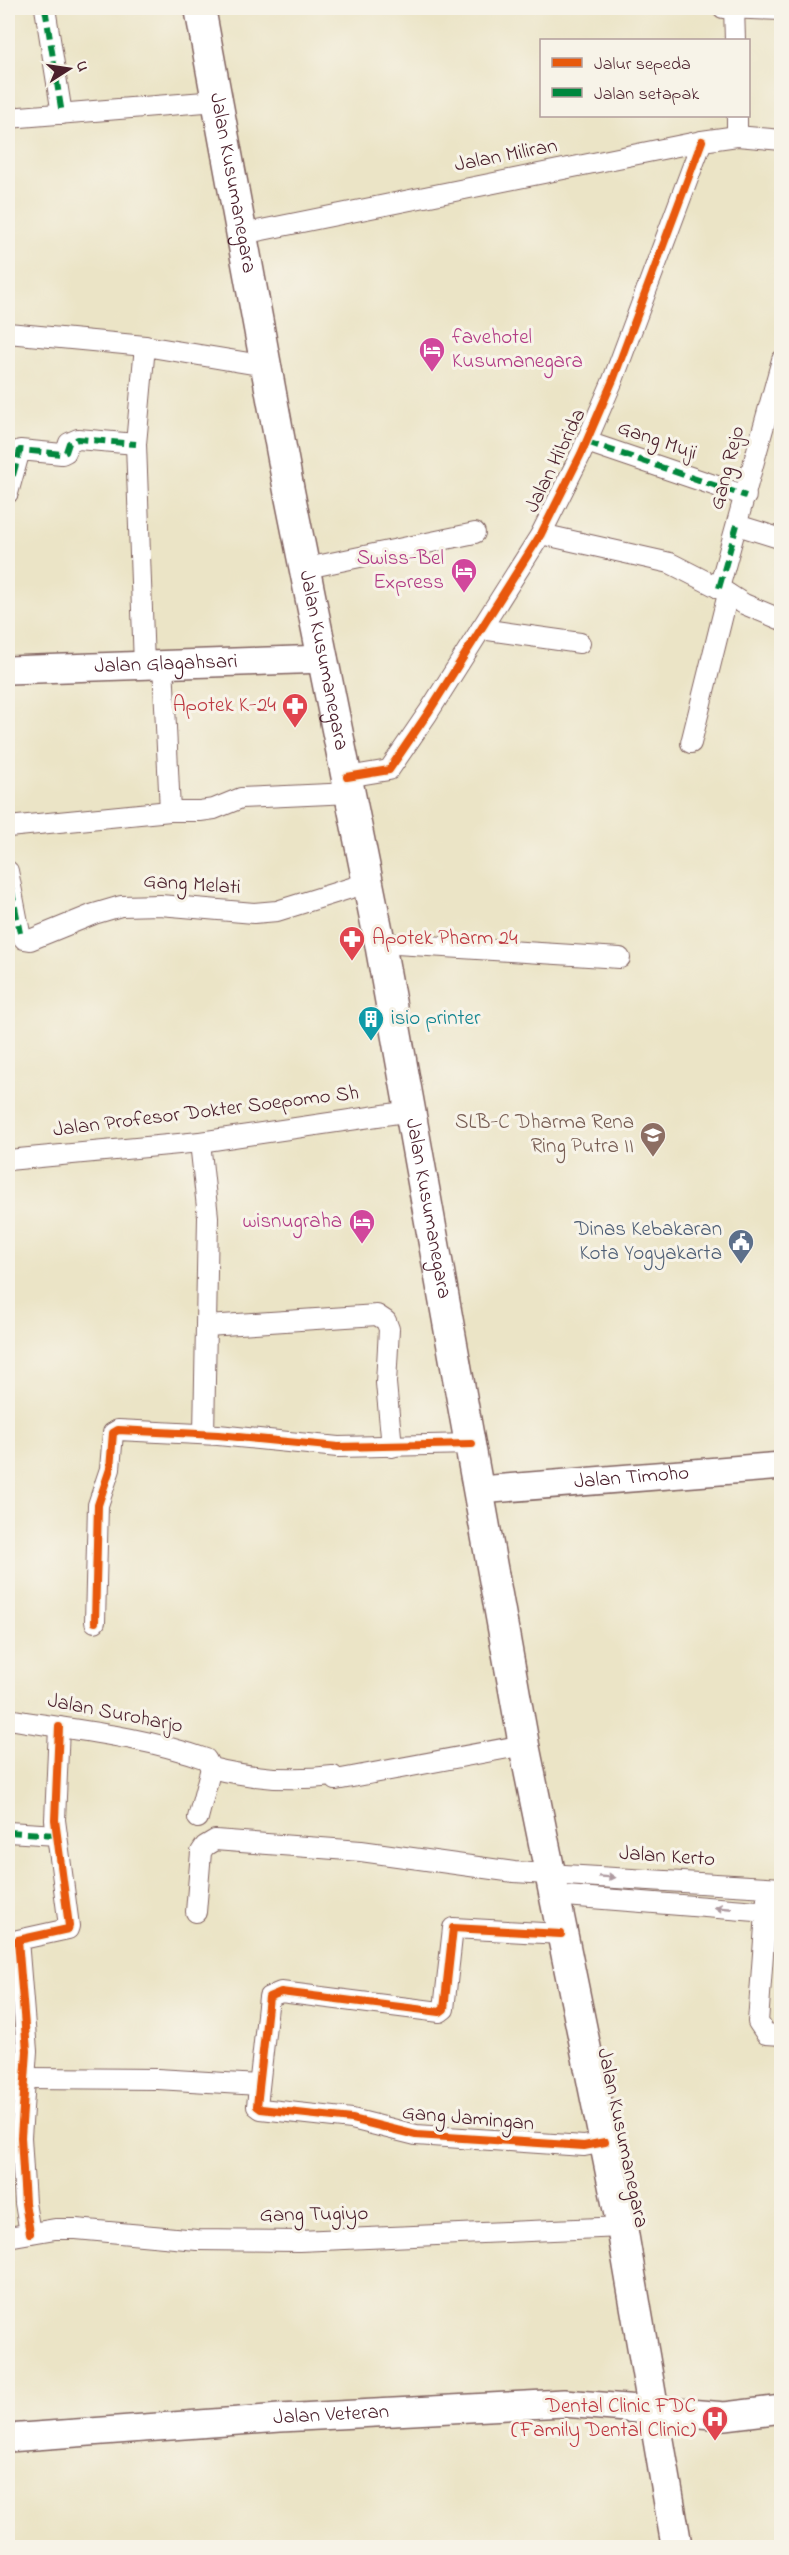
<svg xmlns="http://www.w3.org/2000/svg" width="789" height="2555" font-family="'Indie Flower',sans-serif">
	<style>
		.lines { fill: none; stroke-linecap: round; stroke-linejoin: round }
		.street-casing { stroke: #826461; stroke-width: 22 }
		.secondary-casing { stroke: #826461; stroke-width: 30 }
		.primary-casing { stroke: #826461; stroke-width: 33 }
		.street { stroke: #fff; stroke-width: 20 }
		.secondary { stroke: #fff; stroke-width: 27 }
		.primary { stroke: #fff; stroke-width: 30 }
		.quiet { stroke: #00873e; stroke-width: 6; stroke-dasharray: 12 6; stroke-linecap: butt }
		.cycleway-casing { stroke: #f7f3e8; stroke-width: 11 }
		.cycleway { stroke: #e8590c; stroke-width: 8 }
		.oneway { fill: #ae9aa0 }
		.labels { text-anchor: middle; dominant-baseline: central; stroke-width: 6; stroke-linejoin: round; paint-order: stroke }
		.street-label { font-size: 21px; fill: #4a1f2b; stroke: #f7f3e8 }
		.hotel-label { font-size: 21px; fill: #b23c85; stroke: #f7f3e8; text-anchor: end }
		.health-label { font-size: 21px; fill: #be3a42; stroke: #f7f3e8; text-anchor: end }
		.culture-label { font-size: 21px; fill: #0d838f; stroke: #f7f3e8; text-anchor: start }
		.education-label { font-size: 21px; fill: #785e54; stroke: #f7f3e8; text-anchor: end }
		.service-label { font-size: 21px; fill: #4e5e75; stroke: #f7f3e8; text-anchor: end }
	</style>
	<rect width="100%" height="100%" fill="#f7f3e8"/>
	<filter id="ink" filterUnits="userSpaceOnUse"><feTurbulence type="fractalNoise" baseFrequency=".0167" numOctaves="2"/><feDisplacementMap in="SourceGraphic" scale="12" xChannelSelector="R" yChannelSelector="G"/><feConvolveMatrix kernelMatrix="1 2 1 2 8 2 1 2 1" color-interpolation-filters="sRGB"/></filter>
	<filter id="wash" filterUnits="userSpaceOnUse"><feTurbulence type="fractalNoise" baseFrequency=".008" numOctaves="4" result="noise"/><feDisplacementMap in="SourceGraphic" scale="24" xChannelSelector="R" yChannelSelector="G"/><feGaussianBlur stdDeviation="1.35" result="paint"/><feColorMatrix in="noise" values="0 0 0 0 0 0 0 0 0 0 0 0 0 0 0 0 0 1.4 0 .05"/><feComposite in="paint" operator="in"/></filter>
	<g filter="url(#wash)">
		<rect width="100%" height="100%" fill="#ebe4c6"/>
	</g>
	<g filter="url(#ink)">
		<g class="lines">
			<g class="street-casing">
				<g id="street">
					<polyline points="45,8 62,114"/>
					<polyline points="723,8 782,10"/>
					<polyline points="734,8 735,40"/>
					<polyline points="737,116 737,136"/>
					<polyline points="8,118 217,101"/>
					<polyline points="242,234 702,141 737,136 782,140"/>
					<polyline points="8,333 145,346 266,366"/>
					<polyline points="587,442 746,496"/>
					<polyline points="8,493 20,450 62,454 66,452 69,443 78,439 136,444"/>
					<polyline points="737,525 782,539"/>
					<polyline points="541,534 670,563 719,588 744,604 782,620"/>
					<polyline points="307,568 475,533"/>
					<polyline points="719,588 782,360"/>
					<polyline points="481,629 580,643"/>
					<polyline points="163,664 170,811"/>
					<polyline points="144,665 136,444 145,346"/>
					<polyline points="691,743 728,594"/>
					<polyline points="347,777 389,770 428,713 541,534 581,454 613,380 702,141"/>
					<polyline points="8,827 170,811 200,811 214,809 241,798 351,793"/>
					<polyline points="8,871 20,933 24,939 30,940 94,914 121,906 160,905 254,913 277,911 367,883"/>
					<polyline points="380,943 620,958"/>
					<polyline points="200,1142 208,1217 204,1434"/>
					<polyline points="8,1160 200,1142 411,1111"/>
					<polyline points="207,1326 377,1315 386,1321 389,1329 386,1383 392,1447"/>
					<polyline points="95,1622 98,1505 110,1469 113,1433 118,1430 218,1435 338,1447 472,1444"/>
					<path d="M8,1719C75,1730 141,1736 206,1759L211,1768C251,1778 291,1781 333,1776L336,1780L524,1745"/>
					<polyline points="198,1818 211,1768"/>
					<polyline points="8,1832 57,1835"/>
					<polyline points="553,1895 782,1913"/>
					<polyline points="767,1899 758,2022 766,2034 782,2035"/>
					<polyline points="196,1912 201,1852 205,1846 215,1840 361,1851 514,1872 782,1888"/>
					<polyline points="561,1934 453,1928 444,2009 440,2012 281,1992 269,1997 257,2106 261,2109 352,2119 416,2135 584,2146 605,2142"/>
					<polyline points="26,2078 157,2079 259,2085"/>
					<polyline points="30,2233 25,2203 21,2137 27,2051 18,1940 68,1929 69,1926 55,1820 59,1727"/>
					<polyline points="8,2237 55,2229 76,2229 197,2240 299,2241 622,2227"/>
				</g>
			</g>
			<g class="secondary-casing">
				<g id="secondary">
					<path id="s1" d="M8,670L324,659"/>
					<path id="s2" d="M480,1490L782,1466"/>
					<path id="s3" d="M8,2438L280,2418L564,2403L725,2416L782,2409"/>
				</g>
			</g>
			<g class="primary-casing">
				<g id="primary">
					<path id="s4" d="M200,8L289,491L380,943L524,1745L622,2227L677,2548"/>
				</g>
			</g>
			<use href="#street" class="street"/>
			<use href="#secondary" class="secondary"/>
			<use href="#primary" class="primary"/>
			<g class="quiet">
				<polyline points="45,8 62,114"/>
				<polyline points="734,8 782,10"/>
				<polyline points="587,442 746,496"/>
				<polyline points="8,493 20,450 62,454 66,452 69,443 78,439 136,444"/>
				<polyline points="719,588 737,525"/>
				<polyline points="8,871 20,933"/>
				<polyline points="8,1832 57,1835"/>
			</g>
			<g class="cycleway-casing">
				<g id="cycleway">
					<polyline points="347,777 389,770 428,713 541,534 581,454 613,380 702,141"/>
					<polyline points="95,1622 98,1505 110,1469 113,1433 118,1430 218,1435 338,1447 472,1444"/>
					<polyline points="561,1934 453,1928 444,2009 440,2012 281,1992 269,1997 257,2106 261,2109 352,2119 416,2135 584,2146 605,2142"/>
					<polyline points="30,2233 25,2203 21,2137 27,2051 18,1940 68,1929 69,1926 55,1820 59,1727"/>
				</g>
			</g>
			<use href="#cycleway" class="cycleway"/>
		</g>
		<defs><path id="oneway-solid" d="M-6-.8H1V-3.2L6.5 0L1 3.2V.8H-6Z" transform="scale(1.5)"/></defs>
		<g class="oneway">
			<use href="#oneway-solid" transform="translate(607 1877) rotate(4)"/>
			<use href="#oneway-solid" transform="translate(723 1908) rotate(-175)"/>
		</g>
	</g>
	<defs>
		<g id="hotel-pin" transform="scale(1.35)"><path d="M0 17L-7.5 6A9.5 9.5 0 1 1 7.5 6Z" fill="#d1479c" stroke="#f7f3e8"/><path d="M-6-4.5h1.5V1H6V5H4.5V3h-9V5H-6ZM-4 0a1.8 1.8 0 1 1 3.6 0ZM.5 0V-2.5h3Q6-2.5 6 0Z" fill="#fff"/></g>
		<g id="pharmacy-pin" transform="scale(1.35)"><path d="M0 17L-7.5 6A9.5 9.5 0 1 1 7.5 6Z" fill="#e0444e" stroke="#f7f3e8"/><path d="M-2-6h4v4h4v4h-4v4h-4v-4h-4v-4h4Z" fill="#fff"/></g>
		<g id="building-pin" transform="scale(1.35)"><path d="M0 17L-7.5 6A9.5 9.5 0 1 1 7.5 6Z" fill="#0f9aa8" stroke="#f7f3e8"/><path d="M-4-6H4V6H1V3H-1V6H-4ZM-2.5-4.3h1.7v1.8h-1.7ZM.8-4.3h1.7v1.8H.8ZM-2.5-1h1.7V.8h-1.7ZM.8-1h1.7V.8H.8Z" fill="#fff"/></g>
		<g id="school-pin" transform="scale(1.35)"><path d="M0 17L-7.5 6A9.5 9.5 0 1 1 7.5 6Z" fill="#8d6e63" stroke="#f7f3e8"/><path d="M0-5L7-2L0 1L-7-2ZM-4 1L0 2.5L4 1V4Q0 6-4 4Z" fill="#fff"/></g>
		<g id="civic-pin" transform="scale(1.35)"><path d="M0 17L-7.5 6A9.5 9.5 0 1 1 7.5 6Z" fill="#5c6f8a" stroke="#f7f3e8"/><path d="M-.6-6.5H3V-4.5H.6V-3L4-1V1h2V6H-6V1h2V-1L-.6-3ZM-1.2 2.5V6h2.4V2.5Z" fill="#fff"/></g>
		<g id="hospital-pin" transform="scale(1.35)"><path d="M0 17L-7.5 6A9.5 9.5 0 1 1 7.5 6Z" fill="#e0444e" stroke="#f7f3e8"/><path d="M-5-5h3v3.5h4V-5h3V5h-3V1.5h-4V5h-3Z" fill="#fff"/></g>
	</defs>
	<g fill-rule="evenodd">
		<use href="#hotel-pin" x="432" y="350"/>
		<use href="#hotel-pin" x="464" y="571"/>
		<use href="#pharmacy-pin" x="295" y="706"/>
		<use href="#pharmacy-pin" x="352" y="939"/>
		<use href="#building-pin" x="371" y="1019"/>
		<use href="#school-pin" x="653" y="1135"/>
		<use href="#hotel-pin" x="362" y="1222"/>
		<use href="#civic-pin" x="741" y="1242"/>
		<use href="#hospital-pin" x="715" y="2419"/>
	</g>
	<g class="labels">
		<g class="street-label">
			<text transform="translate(506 156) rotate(-11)">Jalan Miliran</text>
			<text stroke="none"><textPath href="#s4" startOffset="178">Jalan Kusumanegara</textPath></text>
			<text transform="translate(657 441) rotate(19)">Gang Muji</text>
			<text transform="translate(556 461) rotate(-64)">Jalan Hibrida</text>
			<text transform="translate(728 468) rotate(-75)">Gang Rejo</text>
			<text stroke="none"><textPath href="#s4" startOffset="664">Jalan Kusumanegara</textPath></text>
			<text stroke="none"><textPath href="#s1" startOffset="158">Jalan Glagahsari</textPath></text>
			<text transform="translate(192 885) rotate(4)">Gang Melati</text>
			<text transform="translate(206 1112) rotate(-7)">Jalan Profesor Dokter Soepomo Sh</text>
			<text stroke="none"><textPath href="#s4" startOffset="1222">Jalan Kusumanegara</textPath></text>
			<text stroke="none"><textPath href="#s2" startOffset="152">Jalan Timoho</textPath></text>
			<text transform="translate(115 1714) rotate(11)">Jalan Suroharjo</text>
			<text transform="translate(667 1857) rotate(4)">Jalan Kerto</text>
			<text transform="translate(468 2119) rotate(5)">Gang Jamingan</text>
			<text transform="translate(622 2138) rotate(78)">Jalan Kusumanegara</text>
			<text transform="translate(314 2215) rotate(-1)">Gang Tugiyo</text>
			<text stroke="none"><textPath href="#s3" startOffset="324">Jalan Veteran</textPath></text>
		</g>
		<g class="hotel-label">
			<text x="452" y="338" text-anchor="start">favehotel<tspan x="452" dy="24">Kusumanegara</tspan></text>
			<text x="444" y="559">Swiss-Bel<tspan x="444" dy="24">Express</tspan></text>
			<text x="342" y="1222">wisnugraha</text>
		</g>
		<g class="health-label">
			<text x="276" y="706">Apotek K-24</text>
			<text x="372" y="939" text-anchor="start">Apotek Pharm 24</text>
			<text x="696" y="2407">Dental Clinic FDC<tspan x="696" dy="24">(Family Dental Clinic)</tspan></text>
		</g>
		<g class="culture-label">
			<text x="391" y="1019">isio printer</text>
		</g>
		<g class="education-label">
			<text x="634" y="1123">SLB-C Dharma Rena<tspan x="634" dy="24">Ring Putra II</tspan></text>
		</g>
		<g class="service-label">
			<text x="722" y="1230">Dinas Kebakaran<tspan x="722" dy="24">Kota Yogyakarta</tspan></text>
		</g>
	</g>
	<rect width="789" height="2555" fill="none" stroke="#f7f3e8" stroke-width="30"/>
	<rect x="540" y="39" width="210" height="78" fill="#f7f3e8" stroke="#b29e9c" stroke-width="1.5"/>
	<rect x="552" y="58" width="30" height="9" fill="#e8590c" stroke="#b29e9c" stroke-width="1.5"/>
	<text x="594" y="69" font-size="18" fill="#4a1f2b">Jalur sepeda</text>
	<rect x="552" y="88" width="30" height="9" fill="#00873e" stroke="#b29e9c" stroke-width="1.5"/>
	<text x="594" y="99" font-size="18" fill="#4a1f2b">Jalan setapak</text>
	<g transform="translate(69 69) rotate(78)" stroke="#f7f3e8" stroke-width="4.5" paint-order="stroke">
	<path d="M0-4.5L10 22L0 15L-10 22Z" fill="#4a1f2b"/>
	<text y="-9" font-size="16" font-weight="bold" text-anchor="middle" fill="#4a1f2b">U</text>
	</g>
</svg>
